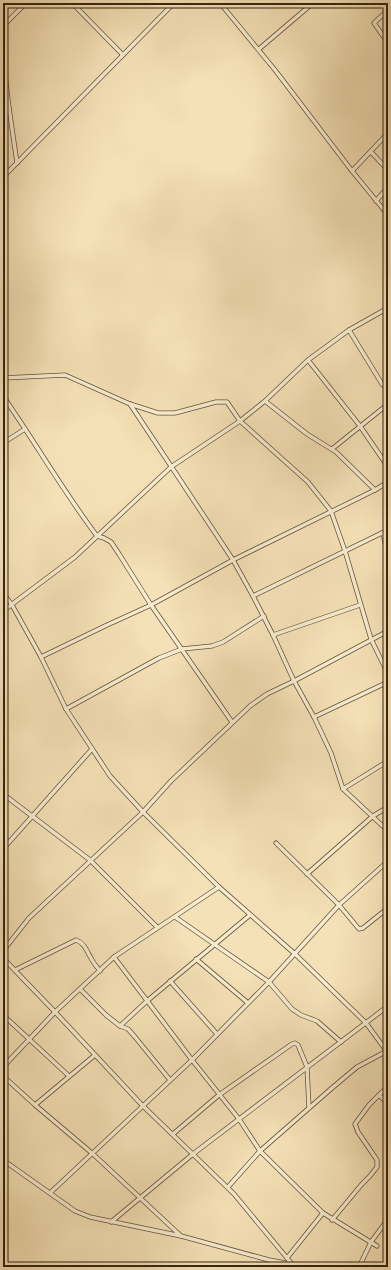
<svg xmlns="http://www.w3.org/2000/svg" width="391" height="1270" font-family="'IM FELL Double Pica',serif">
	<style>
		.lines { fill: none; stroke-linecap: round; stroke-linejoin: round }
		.minor-casing { stroke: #64543a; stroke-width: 5 }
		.minor { stroke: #f8ecd0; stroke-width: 3.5 }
	</style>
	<rect width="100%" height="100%" fill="#f5e1b7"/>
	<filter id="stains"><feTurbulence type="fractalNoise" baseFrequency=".005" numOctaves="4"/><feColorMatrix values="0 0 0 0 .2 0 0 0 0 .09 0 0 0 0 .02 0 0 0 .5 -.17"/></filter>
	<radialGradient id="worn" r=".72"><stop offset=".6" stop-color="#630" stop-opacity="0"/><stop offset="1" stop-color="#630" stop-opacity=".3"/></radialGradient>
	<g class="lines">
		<g class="minor-casing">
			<g id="minor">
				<polyline points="72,3 123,55"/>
				<polyline points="220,3 275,70 352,171 388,215"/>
				<polyline points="388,10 374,23 388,43"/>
				<polyline points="3,26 26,3"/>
				<polyline points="259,49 313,3"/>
				<polyline points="3,57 9,108 17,163"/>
				<polyline points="3,112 9,108"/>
				<polyline points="371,152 388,170"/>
				<polyline points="352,171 388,133"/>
				<polyline points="3,177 174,3"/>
				<polyline points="376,201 388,187"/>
				<polyline points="388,308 349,330 382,384 388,390"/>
				<polyline points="349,330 308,360 360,426 388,467"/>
				<polyline points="3,378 65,375 130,404 158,413 175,413 216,402 227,402 240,421 308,482 331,511 345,551 371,639 388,674"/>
				<path d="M3,396C35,442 63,491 97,536L104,538L111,542L119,554L151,605L232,722"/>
				<polyline points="265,401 307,434 336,452 375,490"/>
				<polyline points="130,404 233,560 253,596 273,635 294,681 314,717 331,753 343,789 388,831"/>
				<polyline points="3,443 25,429"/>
				<polyline points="332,449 388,404"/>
				<polyline points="383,533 388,558"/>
				<polyline points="3,593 12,605 41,657 66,709 110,776 143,812 219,887 295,954 366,1023 388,1053"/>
				<polyline points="253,596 388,530"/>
				<polyline points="3,611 75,557 171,467 240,421 265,401 308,360"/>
				<polyline points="273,635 360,605"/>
				<polyline points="41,657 105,626 151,605 233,560 375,490 388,482"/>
				<polyline points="66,709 159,658 182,649 212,646 223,642 264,616"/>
				<polyline points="314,717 388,682"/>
				<polyline points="343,789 388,761"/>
				<polyline points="3,794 90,860 157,927"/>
				<polyline points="276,843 339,905 359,929 363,928 388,908"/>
				<polyline points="3,849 92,749"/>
				<polyline points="307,874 373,816 388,807"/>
				<polyline points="175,917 269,982 292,1009 301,1015 317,1021 341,1042"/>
				<polyline points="3,951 29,918 143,812 171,781 250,706 267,694 294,681 388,631"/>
				<polyline points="114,957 192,1060 239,1119 260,1151 323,1213 377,1246"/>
				<polyline points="3,958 55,1012 142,1105 234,1194 292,1264"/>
				<polyline points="196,959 248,1003"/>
				<path d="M15,970L76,940C85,943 87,952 92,960C94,964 97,967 100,971"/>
				<polyline points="170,981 217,1034"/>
				<polyline points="80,989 106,1015 120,1026 128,1029 135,1037 170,1080"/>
				<polyline points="3,1015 69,1076"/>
				<polyline points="120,1026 147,1001 250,915"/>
				<polyline points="3,1067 55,1012 114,957 219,887"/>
				<polyline points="3,1076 35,1105 93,1154 181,1236"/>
				<polyline points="379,1095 388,1104"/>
				<polyline points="35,1105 95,1055"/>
				<polyline points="173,1134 219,1095 292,1044 295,1043 298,1045 307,1067 309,1108"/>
				<polyline points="3,1160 75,1211 90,1217 181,1236 269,1260 308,1267"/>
				<polyline points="228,1187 260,1151 332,1088 357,1067 387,1051"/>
				<polyline points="50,1193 192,1060 269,982 339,905 388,861"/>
				<polyline points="332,1220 362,1184 370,1176 377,1167 377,1160 358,1132 355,1124 369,1105 388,1086"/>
				<polyline points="111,1222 193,1154 388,1006"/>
				<polyline points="287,1258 323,1213"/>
				<polyline points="359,1267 371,1242 388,1219"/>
			</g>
		</g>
		<use href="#minor" class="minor"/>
	</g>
	<rect width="391" height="1270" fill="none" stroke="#f5e1b7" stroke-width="16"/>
	<rect x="4" y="4" width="383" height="1262" fill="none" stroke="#342510" stroke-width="2"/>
	<rect x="8" y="8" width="375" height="1254" fill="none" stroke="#342510"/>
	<rect width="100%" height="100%" filter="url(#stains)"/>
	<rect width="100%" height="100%" fill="url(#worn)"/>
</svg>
